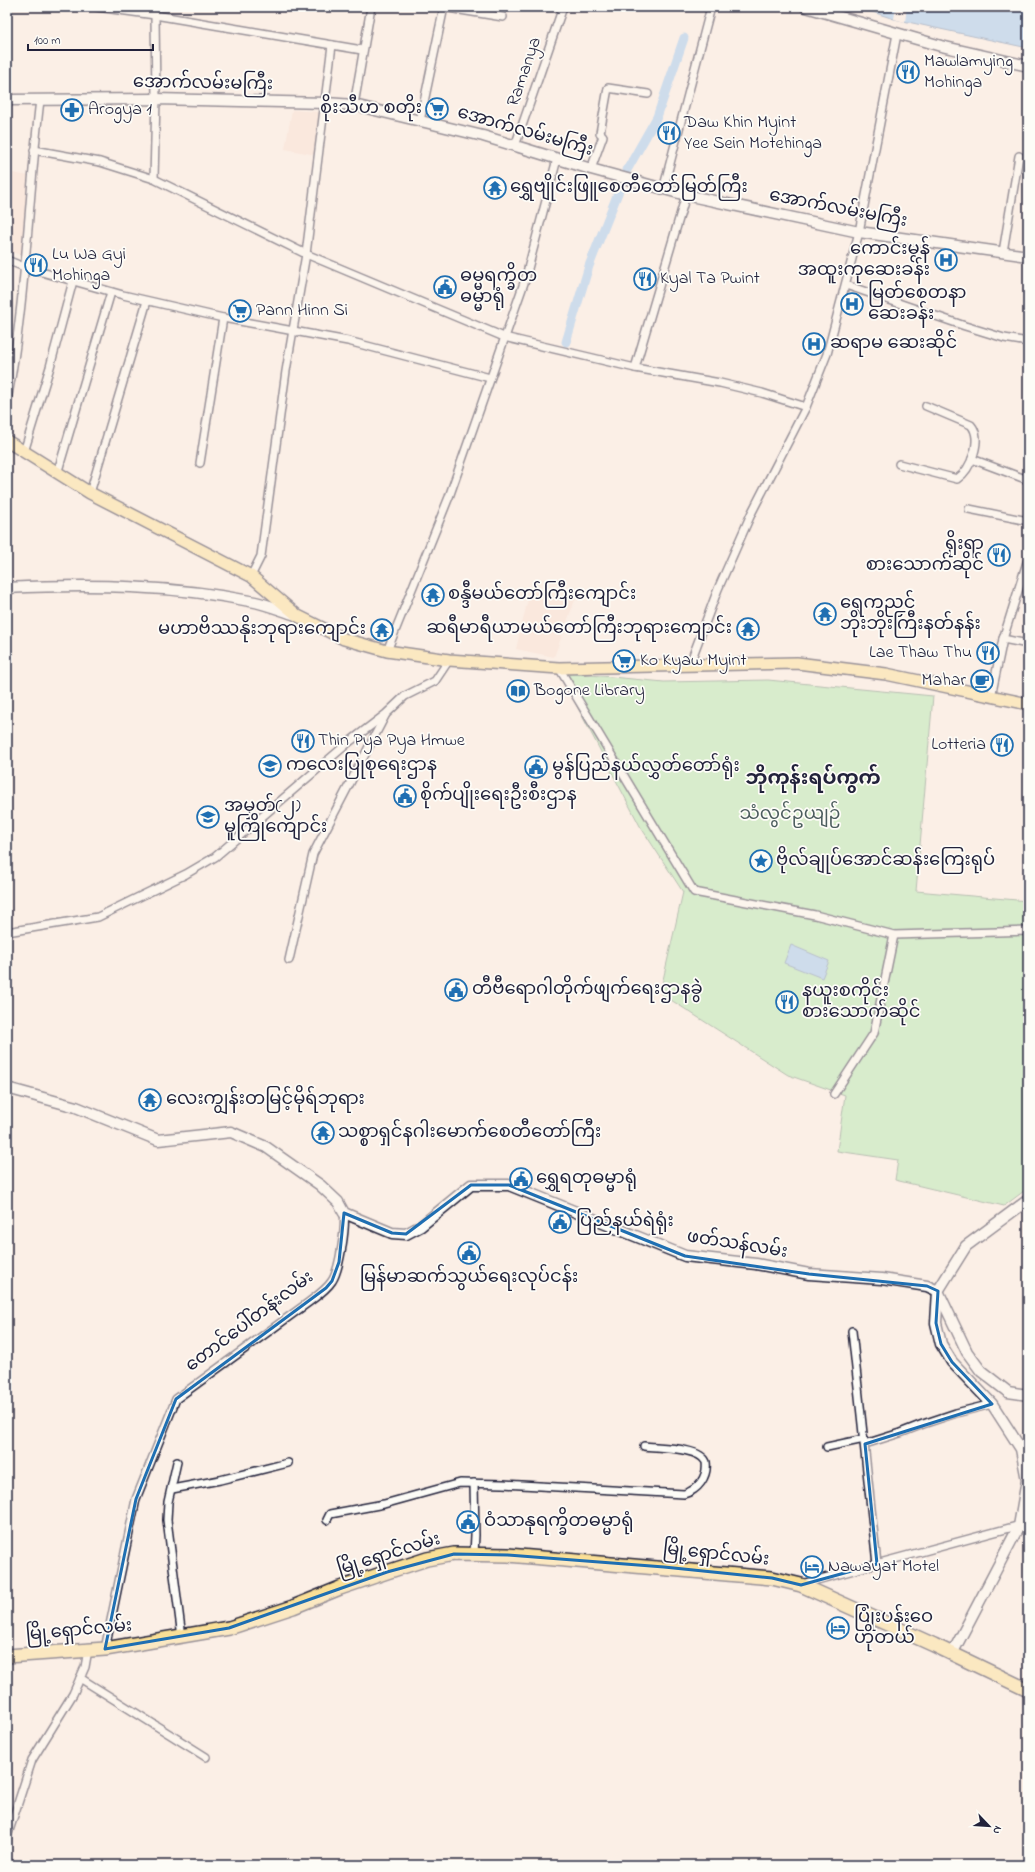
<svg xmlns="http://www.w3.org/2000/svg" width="1035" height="1872" font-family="'Indie Flower','Noto Sans Myanmar',sans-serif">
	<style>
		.built { fill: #f8dfd2 }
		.green { fill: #ade8ae; stroke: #688574 }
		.water { fill: #97c6f2; stroke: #6884a9 }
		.pier { fill: #fbefe6 }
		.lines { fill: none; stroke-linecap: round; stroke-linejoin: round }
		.canal { stroke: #97c6f2; stroke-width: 9 }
		.street-casing { stroke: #22223b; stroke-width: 10 }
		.secondary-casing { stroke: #22223b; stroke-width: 13 }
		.primary-casing { stroke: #22223b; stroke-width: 14 }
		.highway-casing { stroke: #22223b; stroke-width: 16 }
		.street { stroke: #fdfcf7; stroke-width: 7 }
		.secondary { stroke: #fdfcf7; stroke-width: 10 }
		.primary { stroke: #fadf96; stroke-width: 11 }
		.highway { stroke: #fadf96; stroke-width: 13 }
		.marked { fill: none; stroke: #1f6fb2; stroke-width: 3; stroke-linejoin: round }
		.labels { text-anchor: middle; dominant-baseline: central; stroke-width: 3.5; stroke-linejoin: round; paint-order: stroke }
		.poi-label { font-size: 18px; fill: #22223b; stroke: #fdfcf7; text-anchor: start }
		.street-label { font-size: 18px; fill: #22223b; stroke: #fdfcf7 }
		.park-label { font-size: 18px; fill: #4c5d5e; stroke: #fdfcf7 }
		.quarter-label { font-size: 20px; font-weight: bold; fill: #22223b; stroke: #fdfcf7 }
	</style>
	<rect width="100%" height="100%" fill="#fbefe6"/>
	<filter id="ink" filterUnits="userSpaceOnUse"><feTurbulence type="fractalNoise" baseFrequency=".025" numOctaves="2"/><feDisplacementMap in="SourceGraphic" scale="8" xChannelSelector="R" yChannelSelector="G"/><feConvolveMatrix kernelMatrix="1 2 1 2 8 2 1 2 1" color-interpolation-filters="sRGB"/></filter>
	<g filter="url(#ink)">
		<g class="built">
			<polygon points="292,110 320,112 316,155 285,149"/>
			<polygon points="7,172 29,176 22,255 7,251"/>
			<polygon points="530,591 575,600 554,657 516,649"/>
		</g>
		<polygon class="green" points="559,672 664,682 768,680 933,696 916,891 1028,901 1028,1188 1004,1206 895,1180 898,1160 837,1151 845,1095 788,1075 660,993 683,892 640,826"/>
		<g class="water">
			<polygon points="857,7 1028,7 1028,48 894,19"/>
			<polygon points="791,945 829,961 822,978 784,963"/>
		</g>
		<polygon class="pier" points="896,7 907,7 905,22 894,19"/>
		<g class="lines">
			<g class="canal">
				<polyline points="627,170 657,117 684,38"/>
				<polyline points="566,342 589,266 620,188"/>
			</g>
			<g class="street-casing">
				<g id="street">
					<polyline points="97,7 155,15 362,50"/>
					<polyline points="442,7 503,17"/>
					<polyline points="354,105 371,7"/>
					<polyline points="420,121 444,7"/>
					<polyline points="515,146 563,7"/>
					<polyline points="34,150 100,162 154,179 306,254 504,337 635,368 720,383 762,393 806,407"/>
					<polyline points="591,169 603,136 600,133 608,88 648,94"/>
					<polyline points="154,179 156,99 155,15"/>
					<polyline points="663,190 711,7"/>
					<polyline points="1003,252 1019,156"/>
					<polyline points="7,260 24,267 123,295 223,318 348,341 490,378"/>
					<polyline points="846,285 965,326 1004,338 1028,342"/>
					<polyline points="635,368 686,195"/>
					<path d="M7,401C26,302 28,200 40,100"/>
					<polyline points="24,452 50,367 73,281"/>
					<polyline points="972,459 1028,480"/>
					<polyline points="200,463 223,318"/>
					<path d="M899,464L957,479C971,470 983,439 971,425L926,406"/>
					<polyline points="57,474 111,292"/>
					<polyline points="90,493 147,301"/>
					<polyline points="969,509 1028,521"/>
					<polyline points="251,576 261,556 286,371 306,254 332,45"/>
					<polyline points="1003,639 1028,644"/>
					<polyline points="387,651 449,497 525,280 557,159"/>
					<polyline points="689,666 718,589 752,512 806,407 827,354 859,232 897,34"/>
					<polyline points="559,668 694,892 815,915 894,935 1028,931"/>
					<polyline points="991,697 1003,639 1028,559"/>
					<polyline points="7,932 98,917 186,874 215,857 348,743 386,714 405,696 435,681 449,660"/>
					<polyline points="289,960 313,854 385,716"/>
					<polyline points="834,1094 874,1033 894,935"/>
					<polyline points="852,1331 877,1564"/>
					<polyline points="865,1444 900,1433 923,1424 956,1413 992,1404"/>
					<polyline points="827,1447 864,1439"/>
					<polyline points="177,1462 168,1502 167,1520 182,1637"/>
					<polyline points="474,1483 475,1535 474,1554"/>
					<polyline points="172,1489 220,1480 288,1463"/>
					<path d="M327,1520L330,1514L384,1504L460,1483L503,1484L684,1494C698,1490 708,1477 706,1462C700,1447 659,1448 644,1446"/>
					<polyline points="802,1584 1028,1523"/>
					<path d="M105,1649L136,1499L176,1399L309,1302C317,1296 327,1289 332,1281C340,1269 346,1226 344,1213"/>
					<polyline points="80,1678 206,1757"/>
					<polyline points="7,1837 32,1760 73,1694 85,1667 88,1650"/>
				</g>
			</g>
			<g class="secondary-casing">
				<g id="secondary">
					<polyline points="806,7 941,46 1028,66"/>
					<polyline points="7,100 156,99 326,103 354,105 483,136 591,169 686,195 859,232 1028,256"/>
					<path d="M7,588C90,584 173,585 255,602C269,605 283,611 296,615"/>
					<polyline points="7,1088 76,1107 158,1140 231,1132 266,1147 320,1185 338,1202 344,1213 392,1233 406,1234 421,1226 471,1185 509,1185 685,1256 756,1264 809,1274 882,1279 927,1286 938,1291 967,1352 981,1371 1008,1392 1028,1395"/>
					<polyline points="952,1654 1019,1526 1027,1480 1021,1449 992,1404 952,1362 941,1344 936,1323 938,1291 966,1246 1028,1200"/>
				</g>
			</g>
			<g class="primary-casing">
				<polyline id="primary" points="7,441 90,493 251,576 298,616 344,639 387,651 449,660 559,668 797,663 886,674 1028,704"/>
			</g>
			<g class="highway-casing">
				<polyline id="highway" points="7,1656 105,1649 229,1628 293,1607 340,1588 387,1572 427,1559 454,1554 508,1555 772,1578 801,1585 934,1645 1028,1690"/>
			</g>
			<use href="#street" class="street"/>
			<use href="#secondary" class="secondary"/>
			<use href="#primary" class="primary"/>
			<use href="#highway" class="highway"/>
		</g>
	</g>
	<path d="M0 0H1035V1872H0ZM471,1185H509L685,1256L809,1274L927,1286L938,1291L936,1323L941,1344L952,1362L992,1404L865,1444L877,1564L801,1585L772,1578L664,1567L508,1555L454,1554L387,1572L229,1628L105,1649L136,1499L176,1399L326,1288L332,1281L339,1262L344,1213L392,1233L406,1234Z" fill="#fbefe6" fill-opacity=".55" fill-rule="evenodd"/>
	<path class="marked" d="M471,1185H509L685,1256L809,1274L927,1286L938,1291L936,1323L941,1344L952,1362L992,1404L865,1444L877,1564L801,1585L772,1578L664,1567L508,1555L454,1554L387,1572L229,1628L105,1649L136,1499L176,1399L326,1288L332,1281L339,1262L344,1213L392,1233L406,1234Z"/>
	<defs>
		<g id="restaurant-ring" transform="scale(1.15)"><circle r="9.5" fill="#fdfcf7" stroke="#1f6fb2" stroke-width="1.5"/><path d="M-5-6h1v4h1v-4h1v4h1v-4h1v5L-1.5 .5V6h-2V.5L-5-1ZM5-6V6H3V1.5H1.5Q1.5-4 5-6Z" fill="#1f6fb2"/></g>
		<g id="supermarket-ring" transform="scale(1.15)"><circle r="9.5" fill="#fdfcf7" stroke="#1f6fb2" stroke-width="1.5"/><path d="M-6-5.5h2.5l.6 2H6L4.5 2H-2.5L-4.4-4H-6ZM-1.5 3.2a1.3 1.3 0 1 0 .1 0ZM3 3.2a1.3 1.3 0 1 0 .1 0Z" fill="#1f6fb2"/></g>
		<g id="pharmacy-ring" transform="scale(1.15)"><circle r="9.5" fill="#fdfcf7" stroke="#1f6fb2" stroke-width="1.5"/><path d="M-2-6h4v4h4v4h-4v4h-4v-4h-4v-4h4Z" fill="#1f6fb2"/></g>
		<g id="temple-ring" transform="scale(1.15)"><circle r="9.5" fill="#fdfcf7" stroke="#1f6fb2" stroke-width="1.5"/><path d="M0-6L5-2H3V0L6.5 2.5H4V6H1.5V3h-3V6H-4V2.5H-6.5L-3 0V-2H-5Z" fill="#1f6fb2"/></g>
		<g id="hospital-ring" transform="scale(1.15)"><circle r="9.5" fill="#fdfcf7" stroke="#1f6fb2" stroke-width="1.5"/><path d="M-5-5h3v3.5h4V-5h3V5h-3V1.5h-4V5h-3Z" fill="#1f6fb2"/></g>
		<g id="civic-ring" transform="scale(1.15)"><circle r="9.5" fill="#fdfcf7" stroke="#1f6fb2" stroke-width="1.5"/><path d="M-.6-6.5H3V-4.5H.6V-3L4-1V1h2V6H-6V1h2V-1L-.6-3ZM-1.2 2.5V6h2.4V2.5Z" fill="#1f6fb2"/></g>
		<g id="cafe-ring" transform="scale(1.15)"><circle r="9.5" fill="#fdfcf7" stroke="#1f6fb2" stroke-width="1.5"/><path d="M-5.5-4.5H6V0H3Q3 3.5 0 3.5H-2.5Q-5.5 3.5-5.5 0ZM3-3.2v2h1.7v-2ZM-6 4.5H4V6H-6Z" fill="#1f6fb2"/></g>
		<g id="library-ring" transform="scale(1.15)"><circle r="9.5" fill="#fdfcf7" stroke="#1f6fb2" stroke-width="1.5"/><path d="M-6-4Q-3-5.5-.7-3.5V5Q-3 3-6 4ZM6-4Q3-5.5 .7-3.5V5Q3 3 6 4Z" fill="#1f6fb2"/></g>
		<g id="school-ring" transform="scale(1.15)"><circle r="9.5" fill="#fdfcf7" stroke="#1f6fb2" stroke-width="1.5"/><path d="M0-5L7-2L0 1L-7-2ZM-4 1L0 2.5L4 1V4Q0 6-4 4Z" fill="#1f6fb2"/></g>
		<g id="sight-ring" transform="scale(1.15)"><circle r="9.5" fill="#fdfcf7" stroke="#1f6fb2" stroke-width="1.5"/><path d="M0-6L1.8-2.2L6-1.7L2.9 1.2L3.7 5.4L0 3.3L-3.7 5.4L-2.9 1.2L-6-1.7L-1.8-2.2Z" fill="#1f6fb2"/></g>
		<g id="hotel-ring" transform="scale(1.15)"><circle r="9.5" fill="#fdfcf7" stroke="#1f6fb2" stroke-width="1.5"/><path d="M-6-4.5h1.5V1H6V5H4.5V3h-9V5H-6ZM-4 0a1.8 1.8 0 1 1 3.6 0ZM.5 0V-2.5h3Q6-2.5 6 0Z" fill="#1f6fb2"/></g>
	</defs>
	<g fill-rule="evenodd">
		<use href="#restaurant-ring" x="908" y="72"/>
		<use href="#supermarket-ring" x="437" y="109"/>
		<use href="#pharmacy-ring" x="72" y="110"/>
		<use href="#restaurant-ring" x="669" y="133"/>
		<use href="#temple-ring" x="495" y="188"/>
		<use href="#hospital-ring" x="946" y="260"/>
		<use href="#restaurant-ring" x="36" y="265"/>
		<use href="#restaurant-ring" x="645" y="279"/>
		<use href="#civic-ring" x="445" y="287"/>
		<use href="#hospital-ring" x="852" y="304"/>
		<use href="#supermarket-ring" x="240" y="311"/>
		<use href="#hospital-ring" x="814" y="344"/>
		<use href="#restaurant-ring" x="999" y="555"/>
		<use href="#temple-ring" x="433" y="595"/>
		<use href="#temple-ring" x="825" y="614"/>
		<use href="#temple-ring" x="748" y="629"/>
		<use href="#temple-ring" x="382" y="630"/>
		<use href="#restaurant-ring" x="988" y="653"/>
		<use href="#supermarket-ring" x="624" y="661"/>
		<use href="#cafe-ring" x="982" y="681"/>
		<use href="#library-ring" x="518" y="691"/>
		<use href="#restaurant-ring" x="303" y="741"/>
		<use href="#restaurant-ring" x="1002" y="745"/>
		<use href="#school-ring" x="270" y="766"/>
		<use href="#civic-ring" x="536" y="767"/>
		<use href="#civic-ring" x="405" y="796"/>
		<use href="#school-ring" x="208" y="817"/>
		<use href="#sight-ring" x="761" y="861"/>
		<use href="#civic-ring" x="456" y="990"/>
		<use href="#restaurant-ring" x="787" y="1002"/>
		<use href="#temple-ring" x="150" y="1100"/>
		<use href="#temple-ring" x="323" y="1133"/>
		<use href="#civic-ring" x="521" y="1179"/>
		<use href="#civic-ring" x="560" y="1222"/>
		<use href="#civic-ring" x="469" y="1253"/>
		<use href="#civic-ring" x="468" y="1522"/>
		<use href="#hotel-ring" x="812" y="1567"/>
		<use href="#hotel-ring" x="838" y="1628"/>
	</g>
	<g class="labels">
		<g class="poi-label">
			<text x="924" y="62">Mawlamying<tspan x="924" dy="21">Mohinga</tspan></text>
			<text x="422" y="109" text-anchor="end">စိုးသီဟ စတိုး</text>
			<text x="88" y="110">Arogya 1</text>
			<text x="684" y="123">Daw Khin Myint<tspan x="684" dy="21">Yee Sein Motehinga</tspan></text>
			<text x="510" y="188">ရွှေဗျိုင်းဖြူစေတီတော်မြတ်ကြီး</text>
			<text x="930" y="250" text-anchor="end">ကောင်းမွန်<tspan x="930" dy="21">အထူးကုဆေးခန်း</tspan></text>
			<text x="52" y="255">Lu Wa Gyi<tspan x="52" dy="21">Mohinga</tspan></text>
			<text x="460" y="277">ဓမ္မရက္ခိတ<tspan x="460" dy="21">ဓမ္မာရုံ</tspan></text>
			<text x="660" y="279">Kyal Ta Pwint</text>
			<text x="868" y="294">မြတ်စေတနာ<tspan x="868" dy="21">ဆေးခန်း</tspan></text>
			<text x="256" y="311">Pann Hinn Si</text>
			<text x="830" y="344">ဆရာမ ဆေးဆိုင်</text>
			<text x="984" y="545" text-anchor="end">ရိုးရာ<tspan x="984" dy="21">စားသောက်ဆိုင်</tspan></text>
			<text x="448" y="595">စန္ဒီမယ်တော်ကြီးကျောင်း</text>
			<text x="840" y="604">ရွှေကညင်<tspan x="840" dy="21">ဘိုးဘိုးကြီးနတ်နန်း</tspan></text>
			<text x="732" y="629" text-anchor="end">ဆရီမာရီယာမယ်တော်ကြီးဘုရားကျောင်း</text>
			<text x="366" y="630" text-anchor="end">မဟာဗိဿနိုးဘုရားကျောင်း</text>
			<text x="972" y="653" text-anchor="end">Lae Thaw Thu</text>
			<text x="640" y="661">Ko Kyaw Myint</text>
			<text x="966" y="681" text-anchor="end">Mahar</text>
			<text x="534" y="691">Bogone Library</text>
			<text x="318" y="741">Thin Pya Pya Hmwe</text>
			<text x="986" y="745" text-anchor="end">Lotteria</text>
			<text x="286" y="766">ကလေးပြုစုရေးဌာန</text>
			<text x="552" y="767">မွန်ပြည်နယ်လွှတ်တော်ရုံး</text>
			<text x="420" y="796">စိုက်ပျိုးရေးဦးစီးဌာန</text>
			<text x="224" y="807">အမှတ်(၂)<tspan x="224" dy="21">မူကြိုကျောင်း</tspan></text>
			<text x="776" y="861">ဗိုလ်ချုပ်အောင်ဆန်းကြေးရုပ်</text>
			<text x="472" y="990">တီဗီရောဂါတိုက်ဖျက်ရေးဌာနခွဲ</text>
			<text x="802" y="992">နယူးစကိုင်း<tspan x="802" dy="21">စားသောက်ဆိုင်</tspan></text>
			<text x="166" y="1100">လေးကျွန်းတမြင့်မိုရ်ဘုရား</text>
			<text x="338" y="1133">သစ္စာရှင်နဂါးမောက်စေတီတော်ကြီး</text>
			<text x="536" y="1179">ရွှေရတုဓမ္မာရုံ</text>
			<text x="576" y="1222">ပြည်နယ်ရဲရုံး</text>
			<text x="469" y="1278" text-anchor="middle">မြန်မာဆက်သွယ်ရေးလုပ်ငန်း</text>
			<text x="484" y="1522">ဝံသာနုရက္ခိတဓမ္မာရုံ</text>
			<text x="828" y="1567">Nawayat Motel</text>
			<text x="854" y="1618">ပြုံးပန်းဝေ<tspan x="854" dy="21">ဟိုတယ်</tspan></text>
		</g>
		<g class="street-label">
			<text transform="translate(525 72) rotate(-71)">Ramanya</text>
			<text transform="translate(203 84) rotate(1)">အောက်လမ်းမကြီး</text>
			<text transform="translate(525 132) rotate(16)">အောက်လမ်းမကြီး</text>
			<text transform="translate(838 209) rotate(11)">အောက်လမ်းမကြီး</text>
			<text transform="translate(737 1245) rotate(9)">ဖတ်သန်လမ်း</text>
			<text transform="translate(250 1322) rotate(-37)">တောင်ပေါ်တန်းလမ်း</text>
			<text transform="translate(389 1555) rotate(-17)">မြို့ရှောင်လမ်း</text>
			<text transform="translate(716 1555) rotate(6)">မြို့ရှောင်လမ်း</text>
			<text transform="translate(79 1631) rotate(-5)">မြို့ရှောင်လမ်း</text>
		</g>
		<g class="park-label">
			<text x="790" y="815">သံလွင်ဥယျဉ်</text>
		</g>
		<g class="quarter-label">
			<text x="813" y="779">ဘိုကုန်းရပ်ကွက်</text>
		</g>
	</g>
	<rect width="1035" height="1872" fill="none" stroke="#fdfcf7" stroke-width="24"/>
	<rect x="12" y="12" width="1011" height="1848" fill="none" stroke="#22223b" stroke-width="1.5" filter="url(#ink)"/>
	<g transform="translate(989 1826) rotate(115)" stroke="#fdfcf7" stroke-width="3" paint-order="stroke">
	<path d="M0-3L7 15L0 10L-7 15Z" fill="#22223b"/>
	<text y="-6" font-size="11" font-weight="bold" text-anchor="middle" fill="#22223b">N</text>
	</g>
	<path d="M28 44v6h125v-6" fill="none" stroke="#22223b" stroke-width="2"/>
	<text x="34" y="44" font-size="12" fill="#22223b" stroke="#fdfcf7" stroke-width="3" paint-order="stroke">100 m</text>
</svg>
